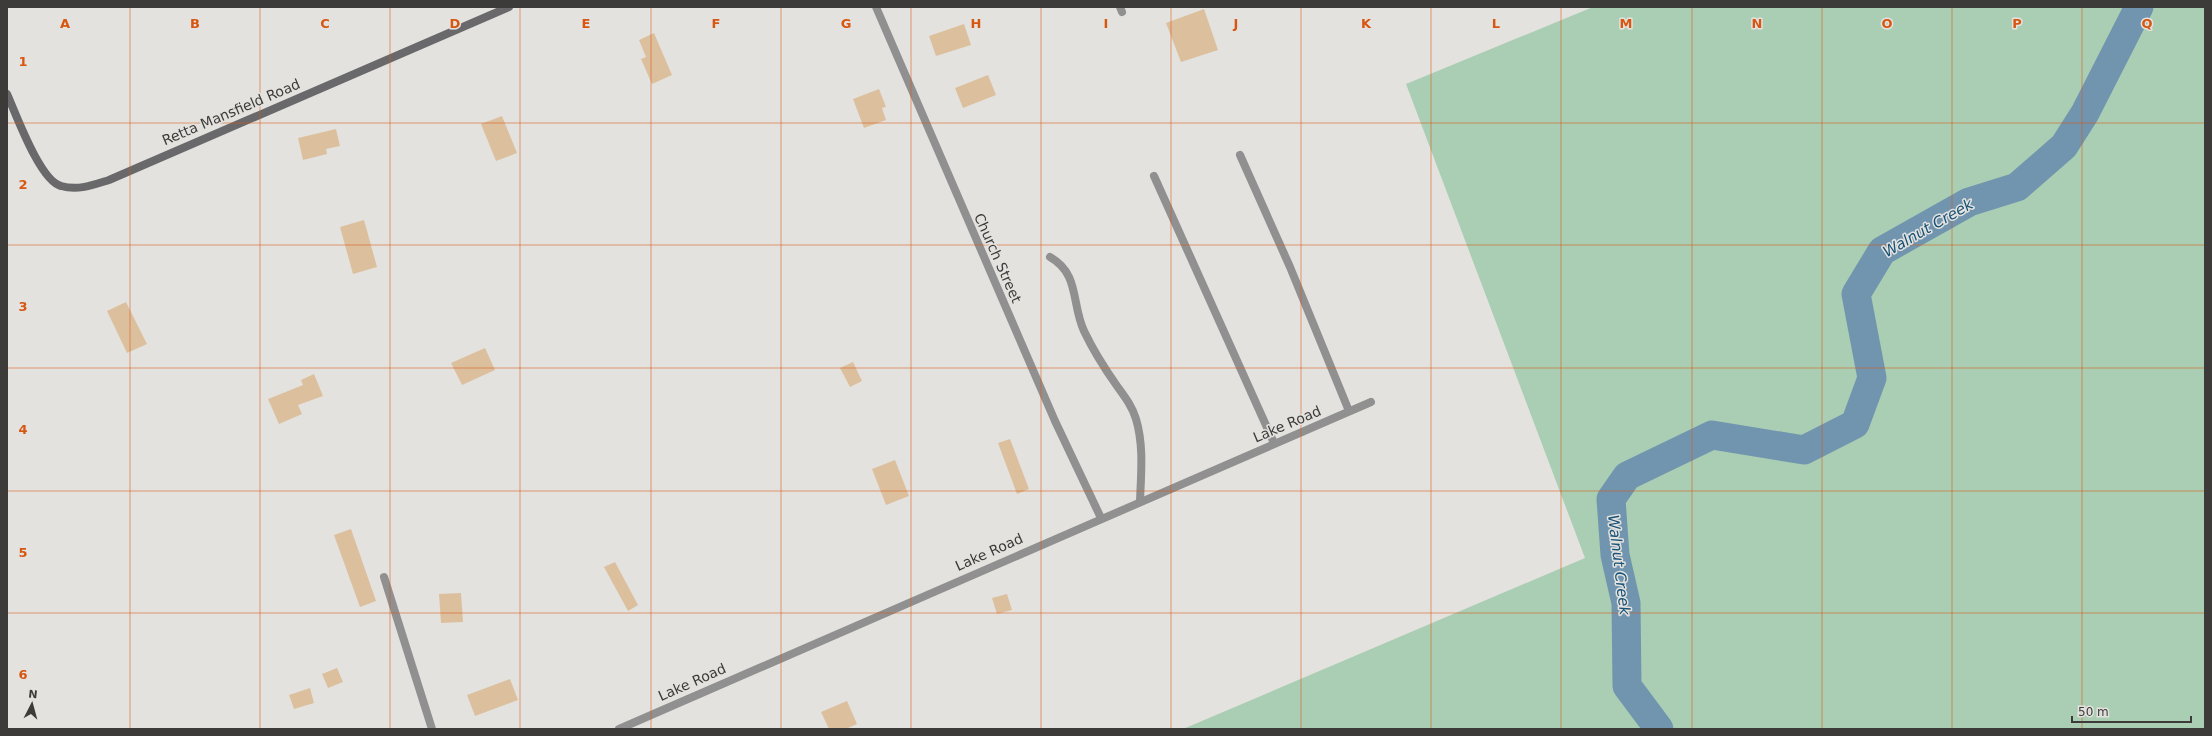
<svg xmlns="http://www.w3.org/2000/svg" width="2212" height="736" font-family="'DejaVu Sans',sans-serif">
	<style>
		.green { fill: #aaceb3 }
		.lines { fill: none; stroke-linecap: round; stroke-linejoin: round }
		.river { stroke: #7295af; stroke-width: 29 }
		.building { fill: #dcc09e }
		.lane { stroke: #909091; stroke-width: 8 }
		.street { stroke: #909091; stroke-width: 8 }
		.secondary { stroke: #69696b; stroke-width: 8 }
		.grid { fill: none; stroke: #d75611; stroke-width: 1; stroke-opacity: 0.55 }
		.labels { text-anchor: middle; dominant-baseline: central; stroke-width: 3; stroke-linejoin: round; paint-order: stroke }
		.street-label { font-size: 14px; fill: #3c3b3a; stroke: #e4e2df }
		.water-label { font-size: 15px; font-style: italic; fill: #165176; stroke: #e4e2df }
		.grid-label { font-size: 13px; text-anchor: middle; font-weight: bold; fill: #d75611; stroke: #e4e2df; stroke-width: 3; stroke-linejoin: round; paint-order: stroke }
	</style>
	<rect width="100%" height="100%" fill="#e4e2df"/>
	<polygon class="green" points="1593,7 2205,7 2205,729 1183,729 1585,558 1406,84"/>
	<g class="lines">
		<polyline class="river" points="1659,729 1627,686 1626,603 1615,555 1611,499 1627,476 1712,435 1804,450 1855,424 1872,378 1856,294 1882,251 1969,202 2017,187 2064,146 2085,113 2139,7"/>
	</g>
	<g class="building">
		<polygon points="1204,9 1218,50 1181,62 1166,23"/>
		<polygon points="964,24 971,45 936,56 929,36"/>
		<polygon points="654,33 672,75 652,84 641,59 646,57 639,40"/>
		<polygon points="988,75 996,95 963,108 955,88"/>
		<polygon points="879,89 886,107 882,108 886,120 864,128 853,99"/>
		<polygon points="502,116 517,153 496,161 481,124"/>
		<polygon points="336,129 340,146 326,149 327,154 303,160 298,138"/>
		<polygon points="364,220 377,267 353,274 340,227"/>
		<polygon points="126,302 147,344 127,353 107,311"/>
		<polygon points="485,348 495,370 462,385 451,363"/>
		<polygon points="853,362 862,381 850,387 840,368"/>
		<polygon points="314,374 323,396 298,405 302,414 279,424 268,399 303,385 301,380"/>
		<polygon points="1010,439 1029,489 1017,494 998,443"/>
		<polygon points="895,460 909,496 886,505 872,469"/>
		<polygon points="351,529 376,601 360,607 334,535"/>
		<polygon points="615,562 638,605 628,611 604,567"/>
		<polygon points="461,593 463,622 441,623 439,594"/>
		<polygon points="1007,594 1012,610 997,614 992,598"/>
		<polygon points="337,668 343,682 328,688 322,674"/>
		<polygon points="510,679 518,700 475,716 467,695"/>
		<polygon points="310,688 314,703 294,709 289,695"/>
		<polygon points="847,701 857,724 846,729 829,729 821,712"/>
	</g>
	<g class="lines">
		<g class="lane">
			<polyline points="1120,7 1122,12"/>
			<polyline points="1240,155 1290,267 1349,411"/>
			<polyline points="1154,176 1274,443"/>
			<path d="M1050,257C1080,274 1071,303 1084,331C1093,350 1105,369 1117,386C1125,397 1132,406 1136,419C1144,446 1141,474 1140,501"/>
			<polyline points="384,577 432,729"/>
		</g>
		<g class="street">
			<polyline points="876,7 1055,421 1101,518"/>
			<polyline points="619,729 1371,402"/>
		</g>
		<path class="secondary" d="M7,94C16,114 40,181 61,186C78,191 93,185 109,180L509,7"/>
	</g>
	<path class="grid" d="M130,7V729M260,7V729M390,7V729M520,7V729M651,7V729M781,7V729M911,7V729M1041,7V729M1171,7V729M1301,7V729M1431,7V729M1561,7V729M1692,7V729M1822,7V729M1952,7V729M2082,7V729M7,123H2205M7,245H2205M7,368H2205M7,491H2205M7,613H2205"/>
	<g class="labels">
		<g class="street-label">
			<text transform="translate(231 112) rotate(-23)">Retta Mansfield Road</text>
			<text transform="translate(998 258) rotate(66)">Church Street</text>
			<text transform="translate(1287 424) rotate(-23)">Lake Road</text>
			<text transform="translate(989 552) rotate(-24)">Lake Road</text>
			<text transform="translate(692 682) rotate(-24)">Lake Road</text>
		</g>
		<g class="water-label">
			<text transform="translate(1928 228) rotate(-30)">Walnut Creek</text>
			<text transform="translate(1619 565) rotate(83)">Walnut Creek</text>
		</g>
	</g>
	<g class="grid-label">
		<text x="65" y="28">A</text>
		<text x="195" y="28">B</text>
		<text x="325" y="28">C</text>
		<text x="455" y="28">D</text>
		<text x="586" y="28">E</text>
		<text x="716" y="28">F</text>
		<text x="846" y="28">G</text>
		<text x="976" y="28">H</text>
		<text x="1106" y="28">I</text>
		<text x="1236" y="28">J</text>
		<text x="1366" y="28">K</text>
		<text x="1496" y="28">L</text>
		<text x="1626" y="28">M</text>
		<text x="1757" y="28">N</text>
		<text x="1887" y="28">O</text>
		<text x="2017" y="28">P</text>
		<text x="2147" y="28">Q</text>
		<text x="23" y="66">1</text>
		<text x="23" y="189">2</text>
		<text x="23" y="311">3</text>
		<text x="23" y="434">4</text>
		<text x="23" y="557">5</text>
		<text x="23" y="679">6</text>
	</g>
	<rect width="2212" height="736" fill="none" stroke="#3c3b3a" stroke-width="16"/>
	<g transform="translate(32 704) rotate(6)" stroke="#e4e2df" stroke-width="3" paint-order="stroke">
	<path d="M0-3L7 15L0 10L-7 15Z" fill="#3c3b3a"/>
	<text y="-6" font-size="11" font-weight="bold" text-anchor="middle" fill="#3c3b3a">N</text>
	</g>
	<path d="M2072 716v6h119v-6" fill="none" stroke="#3c3b3a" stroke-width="2"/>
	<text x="2078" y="716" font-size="12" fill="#3c3b3a" stroke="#e4e2df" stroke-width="3" paint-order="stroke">50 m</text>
</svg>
